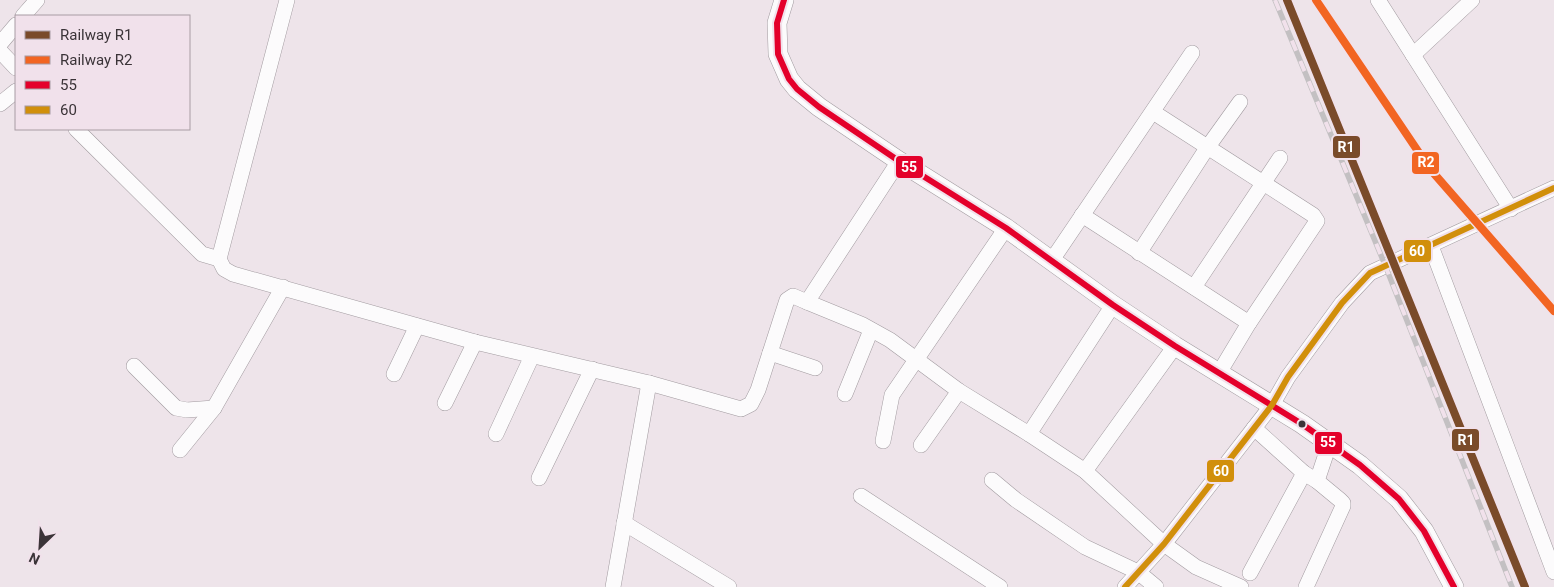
<svg xmlns="http://www.w3.org/2000/svg" width="1554" height="587" font-family="Roboto,sans-serif">
	<style>
		.lines { fill: none; stroke-linecap: round; stroke-linejoin: round }
		.minor-casing { stroke: #a29ba0; stroke-width: 16 }
		.major-casing { stroke: #a29ba0; stroke-width: 20 }
		.minor { stroke: #fcfbfc; stroke-width: 15 }
		.major { stroke: #fcfbfc; stroke-width: 19 }
		.rail-casing { stroke: #c3c0c2; stroke-width: 5.5 }
		.rail { stroke: #f1e1eb; stroke-width: 4; stroke-dasharray: 11; stroke-linecap: butt }
		.bus-1-casing { stroke: #f1e1eb; stroke-width: 10 }
		.bus-2-casing { stroke: #f1e1eb; stroke-width: 10 }
		.bus-1 { stroke: #e4002b; stroke-width: 6 }
		.bus-2 { stroke: #d18f0b; stroke-width: 6 }
		.rail-1-casing { stroke: #f1e1eb; stroke-width: 11 }
		.rail-2-casing { stroke: #f1e1eb; stroke-width: 11 }
		.rail-1 { stroke: #7a4b2a; stroke-width: 8 }
		.rail-2 { stroke: #f26522; stroke-width: 8 }
		.bus-dot { fill: #3b3438; stroke: #f1e1eb; stroke-width: 2 }
		.line-badge { stroke: #f1e1eb; stroke-width: 2 }
		.badge-label { font-size: 14px; text-anchor: middle; font-weight: bold; fill: #fff }
	</style>
	<rect width="100%" height="100%" fill="#eee4ea"/>
	<g class="lines">
		<g class="minor-casing">
			<g id="minor">
				<polyline points="287,0 219,259 224,269 233,274 475,342 649,383 741,409 751,404 758,390 787,300 793,296 807,302 899,161"/>
				<polyline points="1378,0 1511,209"/>
				<polyline points="23,16 37,0"/>
				<polyline points="0,44 16,25"/>
				<polyline points="0,51 16,68"/>
				<polyline points="1413,55 1472,0"/>
				<polyline points="0,104 16,91"/>
				<polyline points="1153,112 1313,215 1317,221 1249,323 1219,373"/>
				<polyline points="76,129 202,254 219,259"/>
				<polyline points="1082,215 1249,323"/>
				<polyline points="1431,246 1554,572"/>
				<polyline points="1139,253 1207,148 1240,102"/>
				<polyline points="1052,260 1192,53"/>
				<polyline points="1194,287 1280,158"/>
				<polyline points="807,302 863,325 890,340 959,391 1029,434 1085,471 1164,544 1196,567 1241,587"/>
				<polyline points="770,353 815,368"/>
				<polyline points="134,366 176,408 187,410 214,408"/>
				<polyline points="394,374 417,326"/>
				<polyline points="845,394 871,330"/>
				<polyline points="445,403 475,342"/>
				<polyline points="1254,428 1304,473"/>
				<polyline points="496,434 532,356"/>
				<polyline points="1029,434 1113,305"/>
				<polyline points="883,441 892,395 1006,228"/>
				<polyline points="921,445 959,391"/>
				<polyline points="180,450 214,408 283,287"/>
				<polyline points="1085,471 1175,346"/>
				<polyline points="539,478 592,369"/>
				<polyline points="992,480 1016,500 1085,547 1138,572 1156,587"/>
				<polyline points="861,496 1000,587"/>
				<polyline points="624,523 729,587"/>
				<polyline points="1250,573 1304,473 1317,481"/>
				<polyline points="613,587 649,383"/>
				<polyline points="1125,587 1164,544 1272,405 1288,377 1342,303 1370,273 1554,188"/>
				<polyline points="1306,587 1343,506 1343,503 1340,500 1317,481 1329,445"/>
			</g>
		</g>
		<g class="major-casing">
			<polyline id="major" points="784,0 777,23 778,54 789,79 797,89 819,107 899,161 1006,228 1113,305 1175,346 1302,424 1360,465 1399,499 1424,531 1454,587"/>
		</g>
		<use href="#minor" class="minor"/>
		<use href="#major" class="major"/>
		<g class="rail-casing">
			<polyline id="rail" points="1275,0 1385,265 1512,587"/>
		</g>
		<use href="#rail" class="rail"/>
		<g class="bus-1-casing">
			<polyline id="bus-1" points="784,0 777,23 778,54 789,79 797,89 819,107 899,161 1006,228 1113,305 1175,346 1302,424 1360,465 1399,499 1424,531 1454,587"/>
		</g>
		<g class="bus-2-casing">
			<polyline id="bus-2" points="1125,587 1164,544 1272,405 1288,377 1342,303 1370,273 1554,188"/>
		</g>
		<use href="#bus-1" class="bus-1"/>
		<use href="#bus-2" class="bus-2"/>
		<g class="rail-1-casing">
			<polyline id="rail-1" points="1287,0 1525,587"/>
		</g>
		<g class="rail-2-casing">
			<polyline id="rail-2" points="1316,0 1430,169 1554,311"/>
		</g>
		<use href="#rail-1" class="rail-1"/>
		<use href="#rail-2" class="rail-2"/>
	</g>
	<circle class="bus-dot" cx="1302" cy="424" r="4.5"/>
	<g class="line-badge">
		<rect x="1332" y="135" width="29" height="24" rx="5" fill="#7a4b2a"/>
		<rect x="1411" y="151" width="29" height="24" rx="5" fill="#f26522"/>
		<rect x="895" y="155" width="29" height="24" rx="5" fill="#e4002b"/>
		<rect x="1403" y="239" width="29" height="24" rx="5" fill="#d18f0b"/>
		<rect x="1451" y="428" width="29" height="24" rx="5" fill="#7a4b2a"/>
		<rect x="1314" y="431" width="29" height="24" rx="5" fill="#e4002b"/>
		<rect x="1206" y="459" width="29" height="24" rx="5" fill="#d18f0b"/>
	</g>
	<g class="badge-label">
		<text x="1346" y="152">R1</text>
		<text x="1426" y="167">R2</text>
		<text x="909" y="172">55</text>
		<text x="1417" y="256">60</text>
		<text x="1466" y="445">R1</text>
		<text x="1328" y="447">55</text>
		<text x="1221" y="476">60</text>
	</g>
	<rect x="15" y="15" width="175" height="115" fill="#f1e1eb" stroke="#a89ca3"/>
	<rect x="25" y="31" width="25" height="8" fill="#7a4b2a" stroke="#a89ca3"/>
	<text x="60" y="40" font-size="15" fill="#3b3438">Railway R1</text>
	<rect x="25" y="56" width="25" height="8" fill="#f26522" stroke="#a89ca3"/>
	<text x="60" y="65" font-size="15" fill="#3b3438">Railway R2</text>
	<rect x="25" y="81" width="25" height="8" fill="#e4002b" stroke="#a89ca3"/>
	<text x="60" y="90" font-size="15" fill="#3b3438">55</text>
	<rect x="25" y="106" width="25" height="8" fill="#d18f0b" stroke="#a89ca3"/>
	<text x="60" y="115" font-size="15" fill="#3b3438">60</text>
	<g transform="translate(40 547) rotate(205)" stroke="#f1e1eb" stroke-width="4" paint-order="stroke">
	<path d="M0-4L9 19L0 12L-9 19Z" fill="#3b3438"/>
	<text y="-8" font-size="14" font-weight="bold" text-anchor="middle" fill="#3b3438">N</text>
	</g>
</svg>
